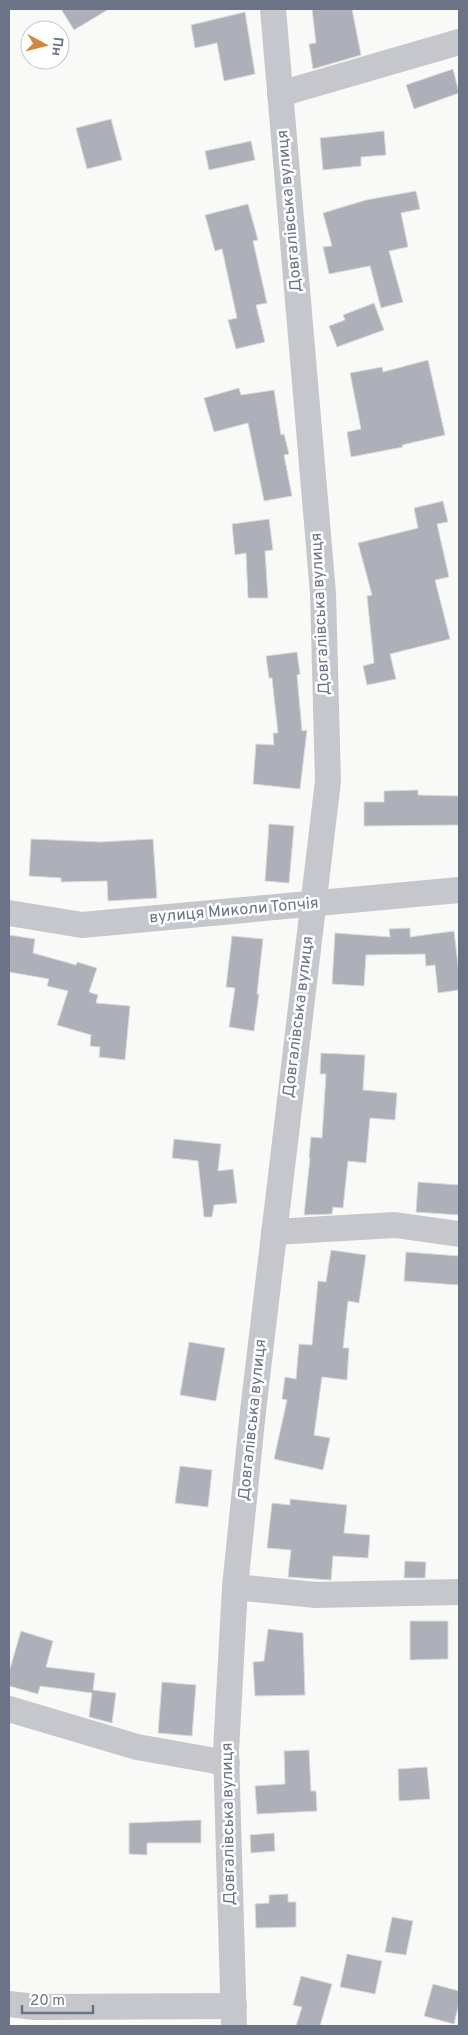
<svg xmlns="http://www.w3.org/2000/svg" width="468" height="2035" font-family="Overpass,sans-serif">
	<style>
		.building { fill: #adb0b9; stroke: #dbdbd9 }
		.lines { fill: none; stroke-linecap: round; stroke-linejoin: round }
		.minor { stroke: #c5c7cc; stroke-width: 26 }
		.labels { text-anchor: middle; dominant-baseline: central; stroke-width: 5; stroke-linejoin: round; paint-order: stroke }
		.street-label { font-size: 16px; fill: #6b7386; stroke: #fff }
	</style>
	<rect width="100%" height="100%" fill="#f9f9f7"/>
	<g class="building">
		<polygon points="61,9 109,9 74,30"/>
		<polygon points="312,9 352,9 361,55 313,69 309,44 316,43"/>
		<polygon points="245,12 255,74 224,81 217,43 195,48 191,25"/>
		<polygon points="453,69 459,93 414,109 406,85"/>
		<polygon points="111,119 122,160 87,169 76,128"/>
		<polygon points="384,131 386,155 361,157 361,166 323,170 320,138"/>
		<polygon points="251,141 255,160 209,170 205,151"/>
		<polygon points="416,191 420,209 401,213 408,247 389,251 403,302 381,308 370,266 329,274 323,247 332,246 323,213 366,200"/>
		<polygon points="248,204 258,240 253,241 267,303 256,305 265,342 236,349 228,320 237,318 222,249 215,251 205,215"/>
		<polygon points="374,303 384,330 337,347 329,326 345,320 343,315"/>
		<polygon points="428,360 445,435 402,445 403,447 351,457 347,432 361,429 350,373 382,367 383,372"/>
		<polygon points="239,388 241,395 274,390 281,435 284,434 289,454 284,455 292,496 264,501 248,423 214,432 204,398"/>
		<polygon points="443,501 448,522 437,524 449,577 435,580 450,639 390,654 396,679 367,685 363,666 374,663 367,596 372,595 358,543 418,528 414,508"/>
		<polygon points="269,519 273,550 265,551 268,598 248,598 246,553 235,555 232,524"/>
		<polygon points="297,652 300,674 297,675 302,731 307,730 300,789 253,784 256,744 274,745 273,733 278,733 272,678 269,678 266,656"/>
		<polygon points="418,790 418,795 459,796 459,825 364,826 364,802 384,802 384,791"/>
		<polygon points="269,824 294,826 289,883 265,881"/>
		<polygon points="31,839 101,842 153,839 157,898 108,901 107,881 61,882 61,878 29,876"/>
		<polygon points="410,928 410,937 454,931 459,973 459,990 438,993 435,965 426,966 425,954 366,955 364,986 332,984 335,933 390,937 389,929"/>
		<polygon points="9,935 35,939 33,953 76,965 77,962 97,968 89,992 98,995 96,1003 130,1006 125,1060 99,1057 100,1047 90,1046 91,1035 57,1025 68,991 47,986 49,979 9,972"/>
		<polygon points="232,936 263,939 257,994 259,994 254,1031 229,1027 235,988 226,987"/>
		<polygon points="321,1053 365,1055 363,1090 397,1093 395,1120 370,1118 366,1163 348,1161 343,1208 333,1207 332,1214 304,1215 310,1158 309,1158 311,1137 322,1138 326,1074 320,1074"/>
		<polygon points="174,1139 221,1144 218,1171 233,1169 237,1203 214,1205 212,1217 204,1217 198,1161 172,1158"/>
		<polygon points="418,1182 459,1185 459,1215 416,1212"/>
		<polygon points="331,1250 366,1255 359,1303 348,1301 343,1348 349,1348 347,1380 322,1377 314,1435 330,1438 323,1470 274,1459 287,1400 282,1399 285,1377 296,1379 299,1344 312,1345 318,1281 326,1282"/>
		<polygon points="406,1252 459,1256 459,1285 404,1281"/>
		<polygon points="189,1342 225,1348 216,1401 180,1395"/>
		<polygon points="180,1466 212,1470 208,1507 175,1503"/>
		<polygon points="290,1499 347,1505 344,1533 370,1535 368,1558 333,1556 331,1580 288,1577 291,1550 267,1548 272,1503 290,1505"/>
		<polygon points="405,1561 426,1562 425,1578 404,1578"/>
		<polygon points="410,1621 448,1621 448,1659 410,1660"/>
		<polygon points="268,1629 303,1633 305,1695 255,1696 253,1662 264,1661"/>
		<polygon points="21,1631 53,1641 46,1667 95,1673 93,1690 116,1693 112,1723 89,1717 92,1693 40,1686 38,1694 9,1686 9,1672"/>
		<polygon points="162,1682 196,1685 192,1736 158,1733"/>
		<polygon points="309,1750 311,1791 316,1791 317,1811 257,1814 255,1786 285,1784 284,1751"/>
		<polygon points="427,1767 430,1799 399,1801 398,1769"/>
		<polygon points="201,1820 201,1843 147,1843 147,1855 129,1854 129,1823"/>
		<polygon points="274,1833 275,1851 251,1853 250,1835"/>
		<polygon points="288,1894 288,1902 296,1902 296,1927 256,1928 255,1904 269,1903 269,1895"/>
		<polygon points="392,1917 413,1921 406,1955 385,1952"/>
		<polygon points="347,1954 382,1961 375,1994 340,1987"/>
		<polygon points="301,1976 332,1984 320,2026 296,2026 302,2007 293,2005"/>
		<polygon points="433,1984 459,1991 459,2003 454,2024 424,2016"/>
	</g>
	<g class="lines">
		<g class="minor">
			<polyline points="280,94 459,42"/>
			<polyline points="9,913 82,925 459,890"/>
			<polyline points="274,1232 395,1225 459,1234"/>
			<polyline points="235,1587 316,1595 459,1592"/>
			<polyline points="9,1709 137,1747 227,1763"/>
			<polyline points="9,2004 35,2007 234,2006"/>
			<polyline points="234,2026 226,1751 235,1587 253,1411 328,781 323,593 273,9"/>
		</g>
	</g>
	<g class="labels">
		<g class="street-label">
			<text transform="translate(290 211) rotate(-95)">Довгалівська вулиця</text>
			<text transform="translate(321 614) rotate(-93)">Довгалівська вулиця</text>
			<text transform="translate(234 911) rotate(-5)">вулиця Миколи Топчія</text>
			<text transform="translate(299 1017) rotate(-83)">Довгалівська вулиця</text>
			<text transform="translate(253 1420) rotate(-84)">Довгалівська вулиця</text>
			<text transform="translate(229 1824) rotate(-91)">Довгалівська вулиця</text>
		</g>
	</g>
	<rect width="468" height="2035" fill="none" stroke="#6b7386" stroke-width="20"/>
	<g transform="translate(45 45) rotate(97)"><circle r="24" fill="#ffffff" stroke="#c4c7cf"/>
	<path d="M0-4L9 19L0 12L-9 19Z" fill="#d6853b"/>
	<text y="-8" font-size="14" font-weight="bold" text-anchor="middle" fill="#6b7386">Пн</text>
	</g>
	<path d="M22 2005v8h71v-8" fill="none" stroke="#6b7386" stroke-width="2.5"/>
	<text x="30" y="2005" font-size="15" fill="#6b7386" stroke="#ffffff" stroke-width="4" paint-order="stroke">20 m</text>
</svg>
